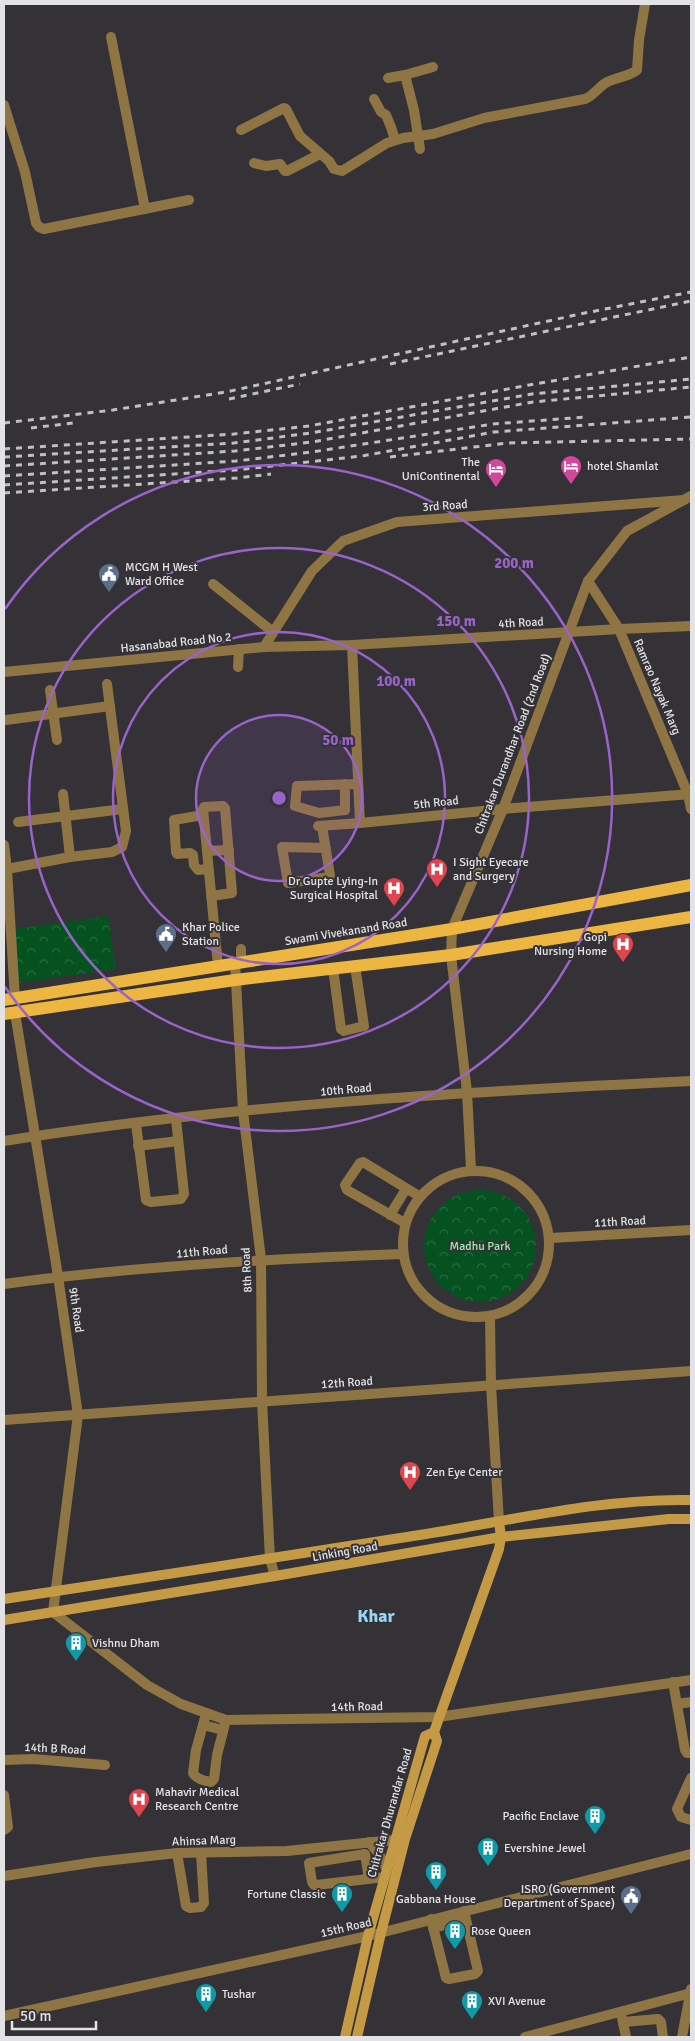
<svg xmlns="http://www.w3.org/2000/svg" width="695" height="2041" font-family="Signika,sans-serif">
	<style>
		.park { fill: url(#park-crowns) }
		.lines { fill: none; stroke-linecap: round; stroke-linejoin: round }
		.minor { stroke: #8f7543; stroke-width: 10 }
		.tertiary { stroke: #8f7543; stroke-width: 10 }
		.secondary { stroke: #c49a44; stroke-width: 10 }
		.primary { stroke: #ecb641; stroke-width: 12 }
		.rail { stroke: #c0bfc1; stroke-width: 3; stroke-dasharray: 6 6; stroke-linecap: butt }
		.ring { fill: none; stroke: #9a63ca; stroke-width: 2.5 }
		.labels { text-anchor: middle; dominant-baseline: central; stroke-width: 4; stroke-linejoin: round; paint-order: stroke }
		.poi-label { font-size: 12px; fill: #e3e2e4; stroke: #343236; text-anchor: start }
		.street-label { font-size: 12px; fill: #e3e2e4; stroke: #343236 }
		.park-label { font-size: 12px; fill: #92f0a3; stroke: #343236 }
		.district-label { font-size: 18px; font-weight: bold; fill: #97d8f9; stroke: #343236 }
		.centre { fill: #9a63ca; stroke: #343236; stroke-width: 2.5 }
		.ring-label { font-size: 15px; text-anchor: middle; font-weight: bold; fill: #9a63ca; stroke: #343236; stroke-width: 4; stroke-linejoin: round; paint-order: stroke }
	</style>
	<defs>
		<pattern id="park-crowns" width="20" height="18" patternUnits="userSpaceOnUse" patternTransform="scale(1.25)"><rect width="20" height="18" fill="#055220"/><path d="M2 6a3 3 0 1 1 6 0M12 15a3 3 0 1 1 6 0" fill="none" stroke="#296b40"/></pattern>
	</defs>
	<rect width="100%" height="100%" fill="#343236"/>
	<g class="park">
		<polygon points="108,916 116,969 18,983 15,929"/>
		<circle cx="480" cy="1246" r="56"/>
	</g>
	<g class="lines">
		<g class="minor">
			<polyline points="111,37 145,209"/>
			<polyline points="405,75 414,110 420,149"/>
			<polyline points="388,78 405,75 433,67"/>
			<polyline points="374,99 381,112 386,115 391,127 395,140"/>
			<polyline points="4,105 25,172 36,223 39,227 44,229 189,200"/>
			<path d="M241,130L284,108L286,109L300,136L329,161L334,169L342,171L387,143L403,138L433,134L484,118L585,99C594,95 596,90 604,84C613,77 627,78 637,70L639,40L645,4"/>
			<polyline points="254,163 266,166 280,164 285,171 287,171 320,154"/>
			<polyline points="213,584 273,632"/>
			<polyline points="619,629 691,626"/>
			<polyline points="352,645 360,823 503,809 691,794"/>
			<polyline points="264,647 312,571 343,541 397,522 684,500"/>
			<polyline points="238,667 239,649"/>
			<polyline points="50,690 57,740"/>
			<polyline points="6,720 110,706"/>
			<polyline points="345,784 345,810 319,813 295,806 297,786 358,784"/>
			<polyline points="63,794 70,857"/>
			<polyline points="203,815 174,820 176,852 177,854 190,853 193,855 194,865 198,870 208,869"/>
			<polyline points="18,822 123,809"/>
			<polyline points="318,826 360,823"/>
			<polyline points="322,826 330,875 329,877 288,883 282,847 326,848"/>
			<polyline points="4,845 7,869 15,999"/>
			<polyline points="207,851 229,850"/>
			<polyline points="7,869 70,857 112,852 122,847 126,831 107,684"/>
			<polyline points="211,896 232,893 225,808 223,806 204,807 203,809 218,966"/>
			<polyline points="241,962 241,949"/>
			<polyline points="235,963 243,1111 261,1259 262,1401 270,1559 275,1576"/>
			<polyline points="333,968 341,1029 344,1031 364,1026 355,966"/>
			<polyline points="15,1013 58,1276 78,1415 53,1612 147,1685 181,1704 226,1720 438,1717 691,1680"/>
			<polyline points="136,1124 146,1200 151,1202 181,1199 184,1194 176,1119"/>
			<path d="M4,1141C231,1105 462,1092 691,1081"/>
			<polyline points="138,1146 178,1141"/>
			<polyline points="390,1215 406,1189"/>
			<polyline points="405,1223 347,1190 345,1185 360,1163 363,1162 419,1196"/>
			<polyline points="551,1238 691,1230"/>
			<path d="M4,1284C136,1266 270,1259 403,1254"/>
			<polyline points="4,1420 691,1371"/>
			<polyline points="673,1682 685,1750 687,1753 691,1753"/>
			<polyline points="677,1704 691,1702"/>
			<path d="M206,1714L196,1750L193,1773C196,1779 205,1781 211,1782L214,1779L217,1755L226,1720"/>
			<polyline points="203,1725 223,1730"/>
			<polyline points="4,1760 33,1759 105,1765"/>
			<polyline points="691,1778 677,1809 681,1817 691,1820"/>
			<polyline points="4,1795 8,1827 4,1830"/>
			<polyline points="369,1842 379,1854 387,1870"/>
			<polyline points="177,1853 186,1906 190,1908 201,1907 204,1903 201,1853"/>
			<polyline points="4,1876 96,1862 177,1853 287,1851 403,1839"/>
			<polyline points="369,1879 365,1854 309,1863 312,1882 314,1885 316,1885 385,1877"/>
			<polyline points="431,1919 446,1978 449,1979 475,1974 478,1971 464,1911"/>
			<polyline points="433,1928 466,1920"/>
			<polyline points="4,2016 368,1936 691,1854"/>
			<polyline points="622,2018 626,2037"/>
			<polyline points="623,2022 658,2019 661,2022 663,2037"/>
			<polyline points="525,2037 691,1993"/>
			<polyline points="682,2037 691,1989"/>
		</g>
		<g class="tertiary">
			<polyline points="588,581 619,629 688,794 691,809"/>
			<polyline points="4,672 264,647 352,645 619,629"/>
			<polyline points="471,1169 467,1092 451,955 452,929 503,809 588,581 627,531 691,496"/>
			<circle cx="476" cy="1244" r="73"/>
			<polyline points="490,1317 491,1385 499,1522"/>
		</g>
		<g class="secondary">
			<path d="M4,1599C145,1578 285,1556 426,1534C513,1520 603,1498 691,1500"/>
			<polyline points="4,1620 275,1576 501,1537 669,1519 691,1519"/>
			<polyline points="345,2037 368,1936 425,1736 434,1732 499,1549 501,1537 499,1522"/>
			<polyline points="357,2037 381,1933 405,1839 437,1741 434,1732"/>
		</g>
		<g class="primary">
			<polyline points="4,1000 452,929 691,885"/>
			<polyline points="4,1014 235,980 451,955 691,917"/>
		</g>
		<g class="rail">
			<polyline points="390,364 691,301"/>
			<polyline points="229,399 300,384"/>
			<polyline points="4,423 113,410 226,392 580,314 691,292"/>
			<polyline points="31,428 73,423"/>
			<polyline points="4,449 234,434 309,426 529,385 691,357"/>
			<polyline points="4,457 234,443 311,433 532,394 691,379"/>
			<polyline points="390,457 508,443 691,439"/>
			<polyline points="4,466 235,451 312,442 533,402 691,387"/>
			<polyline points="4,476 236,461 312,452 493,424 586,417"/>
			<polyline points="4,485 236,470 362,456 494,432 691,417"/>
			<polyline points="4,493 237,478 271,474"/>
		</g>
	</g>
	<circle cx="279" cy="798" r="83" fill="#9a63ca" fill-opacity=".12"/>
	<g class="ring">
		<circle cx="279" cy="798" r="83"/>
		<circle cx="279" cy="798" r="166"/>
		<circle cx="279" cy="798" r="250"/>
		<path d="M5 609A333 333 0 1 1 5 987"/>
	</g>
	<defs>
		<g id="hotel-pin" transform="scale(1.125)"><path d="M0 17L-7.5 6A9.5 9.5 0 1 1 7.5 6Z" fill="#d1479c" stroke="#343236"/><path d="M-6-4.5h1.5V1H6V5H4.5V3h-9V5H-6ZM-4 0a1.8 1.8 0 1 1 3.6 0ZM.5 0V-2.5h3Q6-2.5 6 0Z" fill="#fff"/></g>
		<g id="civic-pin" transform="scale(1.125)"><path d="M0 17L-7.5 6A9.5 9.5 0 1 1 7.5 6Z" fill="#5c6f8a" stroke="#343236"/><path d="M-.6-6.5H3V-4.5H.6V-3L4-1V1h2V6H-6V1h2V-1L-.6-3ZM-1.2 2.5V6h2.4V2.5Z" fill="#fff"/></g>
		<g id="hospital-pin" transform="scale(1.125)"><path d="M0 17L-7.5 6A9.5 9.5 0 1 1 7.5 6Z" fill="#e0444e" stroke="#343236"/><path d="M-5-5h3v3.5h4V-5h3V5h-3V1.5h-4V5h-3Z" fill="#fff"/></g>
		<g id="building-pin" transform="scale(1.125)"><path d="M0 17L-7.5 6A9.5 9.5 0 1 1 7.5 6Z" fill="#0f9aa8" stroke="#343236"/><path d="M-4-6H4V6H1V3H-1V6H-4ZM-2.5-4.3h1.7v1.8h-1.7ZM.8-4.3h1.7v1.8H.8ZM-2.5-1h1.7V.8h-1.7ZM.8-1h1.7V.8H.8Z" fill="#fff"/></g>
	</defs>
	<g fill-rule="evenodd">
		<use href="#hotel-pin" x="571" y="466"/>
		<use href="#hotel-pin" x="496" y="469"/>
		<use href="#civic-pin" x="109" y="574"/>
		<use href="#hospital-pin" x="437" y="869"/>
		<use href="#hospital-pin" x="394" y="888"/>
		<use href="#civic-pin" x="166" y="934"/>
		<use href="#hospital-pin" x="623" y="944"/>
		<use href="#hospital-pin" x="410" y="1472"/>
		<use href="#building-pin" x="76" y="1643"/>
		<use href="#hospital-pin" x="139" y="1799"/>
		<use href="#building-pin" x="595" y="1816"/>
		<use href="#building-pin" x="488" y="1848"/>
		<use href="#building-pin" x="436" y="1872"/>
		<use href="#building-pin" x="342" y="1894"/>
		<use href="#civic-pin" x="631" y="1896"/>
		<use href="#building-pin" x="455" y="1931"/>
		<use href="#building-pin" x="206" y="1994"/>
		<use href="#building-pin" x="472" y="2001"/>
	</g>
	<g class="labels">
		<g class="poi-label">
			<text x="480" y="462" text-anchor="end">The<tspan x="480" dy="14">UniContinental</tspan></text>
			<text x="587" y="466">hotel Shamlat</text>
			<text x="125" y="567">MCGM H West<tspan x="125" dy="14">Ward Office</tspan></text>
			<text x="453" y="862">I Sight Eyecare<tspan x="453" dy="14">and Surgery</tspan></text>
			<text x="378" y="881" text-anchor="end">Dr Gupte Lying-In<tspan x="378" dy="14">Surgical Hospital</tspan></text>
			<text x="182" y="927">Khar Police<tspan x="182" dy="14">Station</tspan></text>
			<text x="607" y="937" text-anchor="end">Gopi<tspan x="607" dy="14">Nursing Home</tspan></text>
			<text x="426" y="1472">Zen Eye Center</text>
			<text x="92" y="1643">Vishnu Dham</text>
			<text x="155" y="1792">Mahavir Medical<tspan x="155" dy="14">Research Centre</tspan></text>
			<text x="579" y="1816" text-anchor="end">Pacific Enclave</text>
			<text x="504" y="1848">Evershine Jewel</text>
			<text x="615" y="1889" text-anchor="end">ISRO (Government<tspan x="615" dy="14">Department of Space)</tspan></text>
			<text x="326" y="1894" text-anchor="end">Fortune Classic</text>
			<text x="436" y="1899" text-anchor="middle">Gabbana House</text>
			<text x="471" y="1931">Rose Queen</text>
			<text x="222" y="1994">Tushar</text>
			<text x="488" y="2001">XVI Avenue</text>
		</g>
		<g class="street-label">
			<text transform="translate(445 506) rotate(-4)">3rd Road</text>
			<text transform="translate(521 623) rotate(-3)">4th Road</text>
			<text transform="translate(176 643) rotate(-6)">Hasanabad Road No 2</text>
			<text transform="translate(657 687) rotate(67)">Ramrao Nayak Marg</text>
			<text transform="translate(513 744) rotate(-69)">Chitrakar Durandhar Road (2nd Road)</text>
			<text transform="translate(436 803) rotate(-6)">5th Road</text>
			<text transform="translate(346 932) rotate(-9)">Swami Vivekanand Road</text>
			<text transform="translate(346 1090) rotate(-5)">10th Road</text>
			<text transform="translate(620 1222) rotate(-3)">11th Road</text>
			<text transform="translate(202 1252) rotate(-5)">11th Road</text>
			<text transform="translate(247 1270) rotate(-93)">8th Road</text>
			<text transform="translate(76 1310) rotate(82)">9th Road</text>
			<text transform="translate(347 1383) rotate(-4)">12th Road</text>
			<text transform="translate(345 1552) rotate(-10)">Linking Road</text>
			<text transform="translate(357 1707) rotate(-1)">14th Road</text>
			<text transform="translate(55 1749) rotate(3)">14th B Road</text>
			<text transform="translate(390 1813) rotate(-74)">Chitrakar Dhurandar Road</text>
			<text transform="translate(204 1841) rotate(-2)">Ahinsa Marg</text>
			<text transform="translate(346 1928) rotate(-13)">15th Road</text>
		</g>
		<g class="park-label">
			<text x="480" y="1246">Madhu Park</text>
		</g>
		<g class="district-label">
			<text x="376" y="1616">Khar</text>
		</g>
	</g>
	<circle cx="279" cy="798" r="8" class="centre"/>
	<g class="ring-label">
		<text x="514" y="568">200 m</text>
		<text x="456" y="626">150 m</text>
		<text x="396" y="686">100 m</text>
		<text x="338" y="745">50 m</text>
	</g>
	<rect width="695" height="2041" fill="none" stroke="#e3e2e4" stroke-width="10"/>
	<path d="M12 2021v8h84v-8" fill="none" stroke="#e3e2e4" stroke-width="2.5"/>
	<text x="20" y="2021" font-size="15" fill="#e3e2e4" stroke="#343236" stroke-width="4" paint-order="stroke">50 m</text>
</svg>
